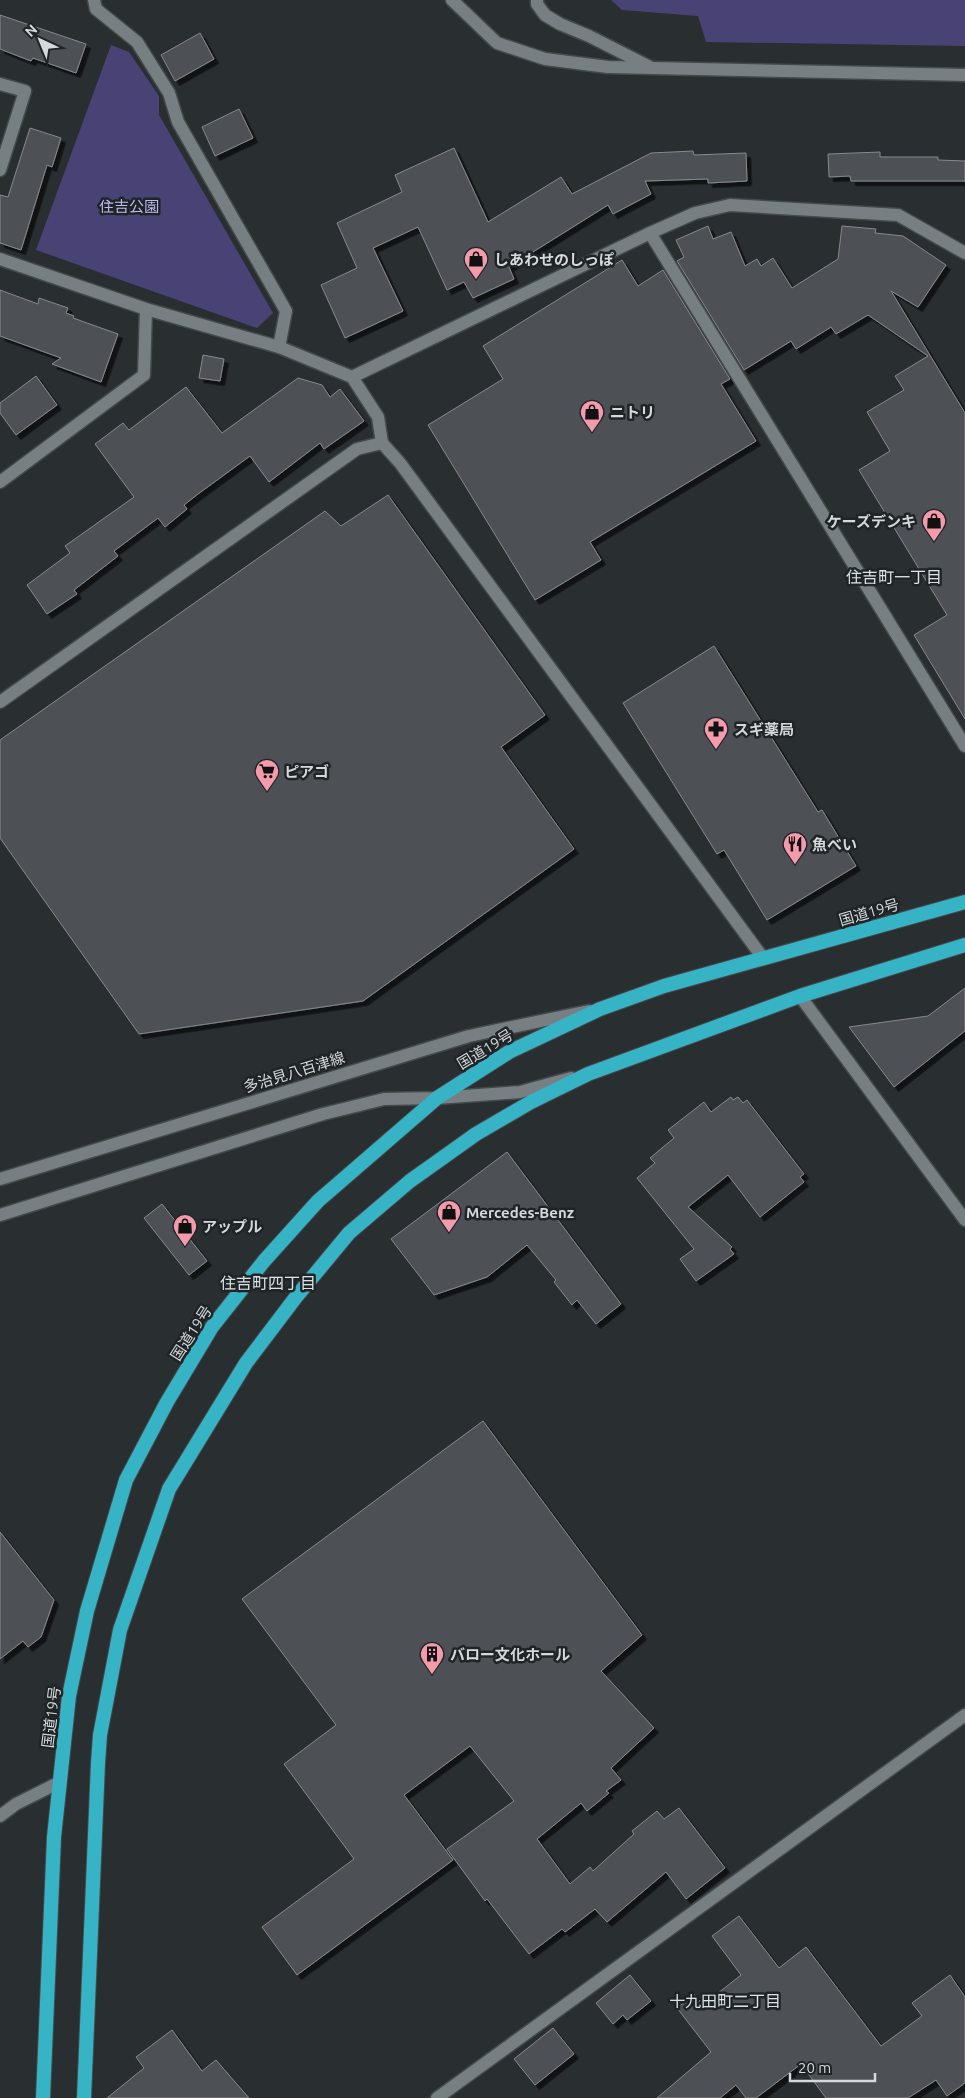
<svg xmlns="http://www.w3.org/2000/svg" width="965" height="2098" font-family="Ubuntu,'Noto Sans JP',sans-serif">
	<style>
		.green { fill: #494274 }
		.building { fill: #4e5157; stroke: #86898f; filter: url(#shadow) }
		.lines { fill: none; stroke-linecap: round; stroke-linejoin: round }
		.minor-casing { stroke: #44494b; stroke-width: 15 }
		.tertiary-casing { stroke: #44494b; stroke-width: 15 }
		.secondary-casing { stroke: #44494b; stroke-width: 15 }
		.trunk-casing { stroke: #44494b; stroke-width: 16 }
		.minor { stroke: #787f83; stroke-width: 12 }
		.tertiary { stroke: #787f83; stroke-width: 12 }
		.secondary { stroke: #787f83; stroke-width: 12 }
		.trunk { stroke: #37b3c6; stroke-width: 14 }
		.labels { text-anchor: middle; dominant-baseline: central; stroke-width: 5; stroke-linejoin: round; paint-order: stroke }
		.park-label { font-size: 15px; fill: #bfbaf2; stroke: #1f2427 }
		.poi-label { font-size: 15px; font-weight: bold; fill: #d6d9db; stroke: #1f2427; text-anchor: start }
		.street-label { font-size: 15px; fill: #d6d9db; stroke: #1f2427 }
		.neighbourhood-label { font-size: 16px; fill: #dbe1e6; stroke: #1f2427 }
	</style>
	<defs>
		<filter id="shadow"><feDropShadow dx="4.5" dy="4.5" stdDeviation="0" flood-color="#0009"/></filter>
	</defs>
	<rect width="100%" height="100%" fill="#292e31"/>
	<g class="green">
		<polygon points="611,0 965,0 965,46 706,42 698,16 622,10"/>
		<polygon points="111,45 129,52 159,96 159,115 273,313 257,328 36,250"/>
	</g>
	<g class="building">
		<polygon points="0,15 86,44 76,73 33,58 31,61 0,49"/>
		<polygon points="200,33 214,59 175,81 161,55"/>
		<polygon points="239,109 253,138 215,156 202,127"/>
		<polygon points="30,128 61,138 52,167 47,165 21,250 0,243 0,195 8,197"/>
		<polygon points="454,148 488,222 561,177 572,194 651,153 693,151 694,155 746,153 747,181 708,183 708,179 645,181 651,194 613,214 608,205 509,267 514,279 473,298 464,282 447,290 418,227 373,248 403,311 345,338 321,285 357,268 337,223 402,192 395,175"/>
		<polygon points="880,152 880,157 938,157 938,160 965,161 965,181 851,181 850,176 829,177 828,154"/>
		<polygon points="708,226 713,239 731,232 745,266 757,259 761,266 773,258 792,288 838,259 842,226 876,229 875,233 903,236 946,265 918,307 891,291 965,413 965,719 914,635 947,615 859,470 890,451 867,412 904,390 895,376 928,356 868,315 836,334 831,327 796,349 791,341 744,370 677,261 684,257 676,240"/>
		<polygon points="622,260 638,286 663,270 730,379 721,384 756,441 590,542 601,560 535,600 428,425 503,379 483,346"/>
		<polygon points="0,290 38,304 39,298 68,308 66,313 74,316 73,318 118,334 101,382 52,364 61,358 0,336"/>
		<polygon points="203,355 224,359 220,381 199,378"/>
		<polygon points="36,376 57,405 16,435 0,413 0,403"/>
		<polygon points="298,378 322,385 330,397 340,389 364,421 324,449 320,443 269,482 250,456 198,494 184,505 187,509 165,527 158,518 114,551 118,556 74,590 77,594 47,614 27,585 70,553 65,546 134,497 95,444 123,423 129,430 186,387 222,433"/>
		<polygon points="388,495 545,715 501,747 574,849 363,1001 139,1034 0,838 0,740 325,511 341,526"/>
		<polygon points="714,646 818,812 822,810 856,866 767,920 724,850 717,854 623,703"/>
		<polygon points="965,988 965,1031 894,1087 849,1027 928,1016"/>
		<polygon points="731,1097 733,1100 738,1097 743,1103 747,1100 804,1174 800,1177 804,1182 760,1217 728,1175 688,1207 732,1247 730,1249 734,1254 696,1281 680,1259 694,1249 637,1178 655,1163 650,1158 674,1138 668,1130 704,1102 711,1112"/>
		<polygon points="507,1152 621,1304 596,1324 577,1300 572,1305 554,1282 556,1280 527,1245 487,1277 434,1295 391,1239"/>
		<polygon points="162,1204 207,1261 189,1275 144,1218"/>
		<polygon points="483,1421 642,1635 601,1671 654,1728 611,1768 621,1780 606,1791 609,1793 587,1811 581,1803 537,1839 570,1884 590,1867 593,1871 634,1834 632,1831 657,1811 664,1819 679,1808 725,1868 686,1899 666,1872 607,1922 595,1909 565,1932 562,1929 529,1954 487,1899 485,1901 447,1849 514,1801 470,1746 404,1795 453,1860 297,1975 262,1927 354,1859 284,1764 336,1725 242,1599"/>
		<polygon points="0,1532 54,1600 41,1637 28,1647 23,1641 0,1659"/>
		<polygon points="739,1916 779,1968 806,1947 881,2046 922,2016 912,2003 950,1975 965,1997 965,2083 947,2096 936,2080 908,2098 826,2098 801,2064 756,2098 746,2098 736,2085 720,2098 657,2098 711,2052 677,2008 694,1994 703,2005 741,1975 712,1936"/>
		<polygon points="630,1975 651,2001 627,2020 623,2015 613,2024 596,2003"/>
		<polygon points="553,2028 574,2054 535,2085 514,2059"/>
		<polygon points="172,2030 202,2071 216,2060 249,2098 107,2098 144,2068 136,2057"/>
	</g>
	<g class="lines">
		<g class="minor-casing">
			<g id="minor">
				<polyline points="94,0 96,9 137,42 169,93 178,122 286,311 279,347"/>
				<polyline points="537,0 537,4 545,15 560,24 589,36 650,67"/>
				<polyline points="0,84 25,91 0,170"/>
				<polyline points="650,233 965,746"/>
				<polyline points="0,259 146,309 279,347 352,377 378,417 382,443"/>
				<polyline points="352,377 650,233 695,213 730,205 898,215 965,253"/>
				<polyline points="0,482 144,375 146,309"/>
				<polyline points="800,996 965,1220"/>
				<polyline points="0,1816 16,1804 60,1782"/>
				<polyline points="437,2098 965,1715"/>
			</g>
		</g>
		<g class="tertiary-casing">
			<g id="tertiary">
				<polyline points="452,0 497,43 545,59 608,67 965,75"/>
				<polyline points="0,702 357,449 382,443 400,463 763,958"/>
			</g>
		</g>
		<g class="secondary-casing">
			<g id="secondary">
				<polyline points="0,1179 469,1036 589,1011"/>
				<polyline points="0,1215 323,1114 384,1099 437,1098 520,1092 571,1078"/>
			</g>
		</g>
		<g class="trunk-casing">
			<g id="trunk">
				<polyline points="43,2098 54,1837 69,1696 87,1611 126,1480 167,1402 212,1327 264,1261 318,1201 437,1098 509,1052 600,1009 664,986 965,902"/>
				<polyline points="84,2098 98,1763 100,1735 120,1630 169,1489 246,1363 296,1297 349,1233 410,1181 476,1134 531,1102 588,1074 800,996 965,945"/>
			</g>
		</g>
		<use href="#minor" class="minor"/>
		<use href="#tertiary" class="tertiary"/>
		<use href="#secondary" class="secondary"/>
		<use href="#trunk" class="trunk"/>
	</g>
	<defs>
		<g id="shop-pin" transform="scale(1.25)"><path d="M0 17L-7.5 6A9.5 9.5 0 1 1 7.5 6Z" fill="#f39aab" stroke="#1f2427"/><path d="M-5-2.5h2.3a2.7 3.5 0 0 1 5.4 0H5L5.5 6h-11ZM-1.5-2.5h3a1.5 2.3 0 0 0-3 0Z" fill="#111"/></g>
		<g id="pharmacy-pin" transform="scale(1.25)"><path d="M0 17L-7.5 6A9.5 9.5 0 1 1 7.5 6Z" fill="#f39aab" stroke="#1f2427"/><path d="M-2-6h4v4h4v4h-4v4h-4v-4h-4v-4h4Z" fill="#111"/></g>
		<g id="supermarket-pin" transform="scale(1.25)"><path d="M0 17L-7.5 6A9.5 9.5 0 1 1 7.5 6Z" fill="#f39aab" stroke="#1f2427"/><path d="M-6-5.5h2.5l.6 2H6L4.5 2H-2.5L-4.4-4H-6ZM-1.5 3.2a1.3 1.3 0 1 0 .1 0ZM3 3.2a1.3 1.3 0 1 0 .1 0Z" fill="#111"/></g>
		<g id="restaurant-pin" transform="scale(1.25)"><path d="M0 17L-7.5 6A9.5 9.5 0 1 1 7.5 6Z" fill="#f39aab" stroke="#1f2427"/><path d="M-5-6h1v4h1v-4h1v4h1v-4h1v5L-1.5 .5V6h-2V.5L-5-1ZM5-6V6H3V1.5H1.5Q1.5-4 5-6Z" fill="#111"/></g>
		<g id="building-pin" transform="scale(1.25)"><path d="M0 17L-7.5 6A9.5 9.5 0 1 1 7.5 6Z" fill="#f39aab" stroke="#1f2427"/><path d="M-4-6H4V6H1V3H-1V6H-4ZM-2.5-4.3h1.7v1.8h-1.7ZM.8-4.3h1.7v1.8H.8ZM-2.5-1h1.7V.8h-1.7ZM.8-1h1.7V.8H.8Z" fill="#111"/></g>
	</defs>
	<g fill-rule="evenodd">
		<use href="#shop-pin" x="476" y="259"/>
		<use href="#shop-pin" x="592" y="412"/>
		<use href="#shop-pin" x="934" y="521"/>
		<use href="#pharmacy-pin" x="716" y="729"/>
		<use href="#supermarket-pin" x="267" y="771"/>
		<use href="#restaurant-pin" x="795" y="844"/>
		<use href="#shop-pin" x="449" y="1212"/>
		<use href="#shop-pin" x="185" y="1226"/>
		<use href="#building-pin" x="432" y="1654"/>
	</g>
	<g class="labels">
		<g class="park-label">
			<text x="129" y="206">住吉公園</text>
		</g>
		<g class="poi-label">
			<text x="494" y="259">しあわせのしっぽ</text>
			<text x="610" y="412">ニトリ</text>
			<text x="916" y="521" text-anchor="end">ケーズデンキ</text>
			<text x="734" y="729">スギ薬局</text>
			<text x="284" y="771">ピアゴ</text>
			<text x="812" y="844">魚べい</text>
			<text x="466" y="1212">Mercedes-Benz</text>
			<text x="202" y="1226">アップル</text>
			<text x="450" y="1654">バロー文化ホール</text>
		</g>
		<g class="street-label">
			<text transform="translate(869 912) rotate(-16)">国道19号</text>
			<text transform="translate(485 1049) rotate(-31)">国道19号</text>
			<text transform="translate(294 1072) rotate(-17)">多治見八百津線</text>
			<text transform="translate(191 1333) rotate(-57)">国道19号</text>
			<text transform="translate(51 1717) rotate(-83)">国道19号</text>
		</g>
		<g class="neighbourhood-label">
			<text x="894" y="577">住吉町一丁目</text>
			<text x="268" y="1283">住吉町四丁目</text>
			<text x="725" y="2001">十九田町二丁目</text>
		</g>
	</g>
	<g transform="translate(40 40) rotate(316)" stroke="#1f2427" stroke-width="4" paint-order="stroke">
	<path d="M0-4L9 19L0 12L-9 19Z" fill="#d6d9db"/>
	<text y="-8" font-size="14" font-weight="bold" text-anchor="middle" fill="#d6d9db">N</text>
	</g>
	<path d="M790 2073v8h85v-8" fill="none" stroke="#d6d9db" stroke-width="2.5"/>
	<text x="798" y="2073" font-size="15" fill="#d6d9db" stroke="#1f2427" stroke-width="4" paint-order="stroke">20 m</text>
</svg>
